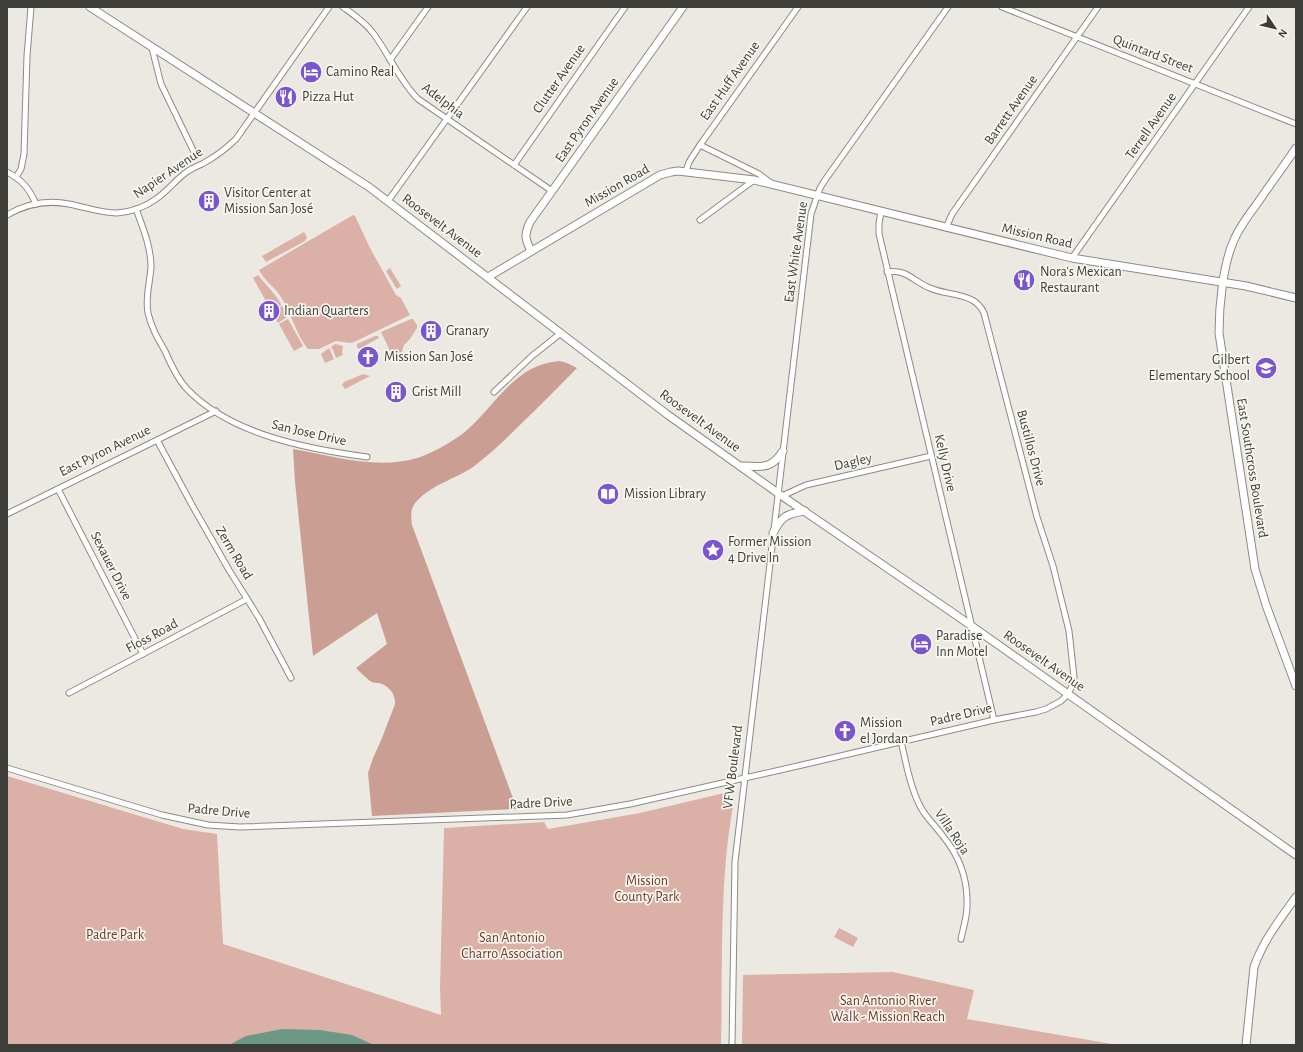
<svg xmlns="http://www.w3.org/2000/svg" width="1303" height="1052" font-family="'Alegreya Sans',sans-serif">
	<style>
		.green { fill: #dbb1a7 }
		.forest { fill: #cb9e94 }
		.water { fill: #6c9885 }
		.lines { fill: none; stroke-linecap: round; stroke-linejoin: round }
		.street-casing { stroke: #8c8b84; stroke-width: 7 }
		.secondary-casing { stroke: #8c8b84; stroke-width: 9 }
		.street { stroke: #fff; stroke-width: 5 }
		.secondary { stroke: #fff; stroke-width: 7 }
		.labels { text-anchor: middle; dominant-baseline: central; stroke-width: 3.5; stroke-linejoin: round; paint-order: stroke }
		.street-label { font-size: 14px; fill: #3d3d3a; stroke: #f8f7ef }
		.poi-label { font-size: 14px; fill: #3d3d3a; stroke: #f8f7ef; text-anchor: start }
		.park-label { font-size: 14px; fill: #71362a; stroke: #f8f7ef }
	</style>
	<rect width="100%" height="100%" fill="#ebe9e2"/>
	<g class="green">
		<path d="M353,215L355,216L370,248L396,295L401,298L410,315L354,342L350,343L336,341L319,349H308C295,333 291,311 279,294C272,285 264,280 259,270Z"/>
		<polygon points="304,232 307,237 305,241 266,262 262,256"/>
		<polygon points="390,268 401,286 397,289 396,288 386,271"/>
		<path d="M258,275C266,285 275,293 281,304V305L271,310L253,278Z"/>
		<polygon points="282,306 283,307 287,317 278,323 272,312"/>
		<polygon points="288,319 303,346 294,351 279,324"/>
		<polygon points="411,319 413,319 417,325 417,328 410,339 404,345 401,355 394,359 381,332"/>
		<polygon points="375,336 378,336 379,338 359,349 357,347 357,344"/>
		<polygon points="335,344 343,346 342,352 343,355 336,358 333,350 331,347"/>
		<polygon points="329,348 334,359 325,363 321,354"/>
		<polygon points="363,374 370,376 345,389 342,385 344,382"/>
		<path d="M7,776L183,829L217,834L223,944L441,1015L440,989L444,828L544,822L548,829L640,813L724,793L733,806C719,884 723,966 721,1045H7Z"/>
		<polygon points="839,928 858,938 853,947 834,937"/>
		<polygon points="893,972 974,990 967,1019 1118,1045 742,1045 743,975"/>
	</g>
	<path class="forest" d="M560,361L567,363L577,368C560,385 543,403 525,420C509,436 492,453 473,467C455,479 431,485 416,502C410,509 411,516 412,525L517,809L372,816L368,773L373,758L382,738L395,704C396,694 388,685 379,683C376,683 373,683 370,681C365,677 360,672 356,668L387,644L377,613L313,656L295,482L293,449C333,456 377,470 417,458C431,454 456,440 467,430C497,404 515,364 560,361Z"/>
	<polygon class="water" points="282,1029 320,1030 352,1035 374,1045 229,1045 246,1036"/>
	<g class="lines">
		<g class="street-casing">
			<g id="street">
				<path d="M343,7C354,15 365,22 373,33C389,54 399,80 418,99L552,191"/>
				<polyline points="1002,7 1296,124"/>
				<polyline points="152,48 161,84 193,150"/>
				<polyline points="390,60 428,7"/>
				<polyline points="700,145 759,174 771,183"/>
				<polyline points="514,165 625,7"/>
				<polyline points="686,171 689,162 700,145 798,7"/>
				<path d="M7,172C22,180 29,188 36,204"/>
				<polyline points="16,177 21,169 24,154 27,56 31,7"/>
				<polyline points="388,201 527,7"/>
				<path d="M136,209C143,228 151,247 151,267C150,283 145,297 148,313C151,327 158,339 165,351C171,365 178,380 188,390C232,435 308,449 367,457"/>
				<polyline points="881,212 879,223 879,234 994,720"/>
				<path d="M7,215C26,204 48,200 69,204C85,207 100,213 117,213C130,212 145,207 156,199C168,191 176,179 188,171C193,168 197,166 202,164C215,157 226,149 236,139L329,7"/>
				<polyline points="700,220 754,180"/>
				<polyline points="946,228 952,214 1098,7"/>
				<polyline points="1072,258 1249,7"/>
				<polyline points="494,392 532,356 561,333"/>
				<polyline points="157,440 192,505 229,570 259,618 291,678"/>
				<polyline points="58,489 143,654"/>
				<polyline points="782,496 806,485 931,456"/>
				<polyline points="7,514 216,411"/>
				<polyline points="69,693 247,599"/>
				<path d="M901,741C906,763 910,786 920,806C927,819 934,824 942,835C959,855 968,880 967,906C967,917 963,929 961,939"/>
				<path d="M7,768L162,815L208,825L240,827L567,815L630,804L802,765L994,720L1036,712L1046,709L1061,701L1068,694L1072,686L1074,677L1069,631L1053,566L1037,517L984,313C981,307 978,303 972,300C959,293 943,294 930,288C912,281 908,269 887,272"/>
				<polyline points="732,1045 735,862 811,214 820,188 825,180 948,7"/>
			</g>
		</g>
		<g class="secondary-casing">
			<g id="secondary">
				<polyline points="90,7 369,187 668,415 782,496 956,615 1296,855"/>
				<path d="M1296,148C1284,166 1271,183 1259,201C1250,213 1240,226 1234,240C1223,264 1219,306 1219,333L1255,569L1266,605L1296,686"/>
				<path d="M531,251C525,239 524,235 530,222L683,7"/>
				<polyline points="488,277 660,175 671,172 678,171 754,180 1072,258 1246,286 1296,298"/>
				<path d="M740,466C761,466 770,471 783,451"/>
				<path d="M773,533C782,516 786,514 805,511"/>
				<path d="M1246,1045L1254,967C1263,941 1280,919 1296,897"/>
			</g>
		</g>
		<use href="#street" class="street"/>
		<use href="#secondary" class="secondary"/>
	</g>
	<defs>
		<g id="hotel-disc" transform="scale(1.15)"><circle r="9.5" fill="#7a55cf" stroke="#f8f7ef"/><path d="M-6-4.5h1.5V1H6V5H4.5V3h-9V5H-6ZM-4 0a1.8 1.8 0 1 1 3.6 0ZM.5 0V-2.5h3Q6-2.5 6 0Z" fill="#fff"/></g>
		<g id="restaurant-disc" transform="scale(1.15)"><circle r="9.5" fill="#7a55cf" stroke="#f8f7ef"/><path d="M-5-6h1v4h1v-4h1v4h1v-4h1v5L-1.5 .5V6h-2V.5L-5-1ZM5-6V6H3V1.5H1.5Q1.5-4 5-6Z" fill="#fff"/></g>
		<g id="building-disc" transform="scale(1.15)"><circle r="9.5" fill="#7a55cf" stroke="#f8f7ef"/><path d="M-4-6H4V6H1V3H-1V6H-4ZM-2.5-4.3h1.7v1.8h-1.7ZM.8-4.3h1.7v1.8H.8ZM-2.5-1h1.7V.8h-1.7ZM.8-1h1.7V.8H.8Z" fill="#fff"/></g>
		<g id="church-disc" transform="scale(1.15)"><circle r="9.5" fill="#7a55cf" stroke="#f8f7ef"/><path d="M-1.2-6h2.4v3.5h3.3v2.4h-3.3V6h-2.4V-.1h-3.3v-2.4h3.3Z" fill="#fff"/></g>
		<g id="school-disc" transform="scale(1.15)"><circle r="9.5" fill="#7a55cf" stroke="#f8f7ef"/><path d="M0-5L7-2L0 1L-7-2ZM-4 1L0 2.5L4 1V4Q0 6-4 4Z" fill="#fff"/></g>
		<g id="library-disc" transform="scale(1.15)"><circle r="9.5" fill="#7a55cf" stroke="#f8f7ef"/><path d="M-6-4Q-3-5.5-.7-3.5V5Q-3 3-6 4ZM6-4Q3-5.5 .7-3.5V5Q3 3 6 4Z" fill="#fff"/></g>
		<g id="sight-disc" transform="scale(1.15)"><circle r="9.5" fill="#7a55cf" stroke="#f8f7ef"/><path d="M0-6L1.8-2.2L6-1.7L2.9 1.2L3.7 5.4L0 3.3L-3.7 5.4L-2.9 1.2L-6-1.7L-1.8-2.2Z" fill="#fff"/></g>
	</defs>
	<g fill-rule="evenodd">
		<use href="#hotel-disc" x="311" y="72"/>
		<use href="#restaurant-disc" x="286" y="97"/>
		<use href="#building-disc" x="209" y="201"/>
		<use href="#restaurant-disc" x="1024" y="280"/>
		<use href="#building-disc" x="269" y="311"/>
		<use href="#building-disc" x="431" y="331"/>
		<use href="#church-disc" x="368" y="357"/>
		<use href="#school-disc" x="1266" y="368"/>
		<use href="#building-disc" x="396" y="392"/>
		<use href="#library-disc" x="608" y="494"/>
		<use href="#sight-disc" x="713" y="550"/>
		<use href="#hotel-disc" x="921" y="644"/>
		<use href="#church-disc" x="845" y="731"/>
	</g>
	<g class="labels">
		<g class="street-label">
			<text transform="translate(1153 54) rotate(21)">Quintard Street</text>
			<text transform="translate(559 79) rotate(-55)">Clutter Avenue</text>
			<text transform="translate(730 81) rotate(-55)">East Huff Avenue</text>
			<text transform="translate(443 101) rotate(37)">Adelphia</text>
			<text transform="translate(1011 110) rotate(-55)">Barrett Avenue</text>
			<text transform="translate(587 120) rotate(-55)">East Pyron Avenue</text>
			<text transform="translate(1151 126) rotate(-55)">Terrell Avenue</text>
			<text transform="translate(168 173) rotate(-34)">Napier Avenue</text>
			<text transform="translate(617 186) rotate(-30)">Mission Road</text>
			<text transform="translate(442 226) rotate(37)">Roosevelt Avenue</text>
			<text transform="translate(1037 236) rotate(13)">Mission Road</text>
			<text transform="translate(796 252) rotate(-82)">East White Avenue</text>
			<text transform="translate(700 421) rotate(36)">Roosevelt Avenue</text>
			<text transform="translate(309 433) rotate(13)">San Jose Drive</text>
			<text transform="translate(1031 448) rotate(75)">Bustillos Drive</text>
			<text transform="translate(105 451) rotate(-26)">East Pyron Avenue</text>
			<text transform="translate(853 462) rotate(-13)">Dagley</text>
			<text transform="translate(945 463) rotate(77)">Kelly Drive</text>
			<text transform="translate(1252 468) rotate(81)">East Southcross Boulevard</text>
			<text transform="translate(234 553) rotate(59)">Zerm Road</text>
			<text transform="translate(111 566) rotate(63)">Sexauer Drive</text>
			<text transform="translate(152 636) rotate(-28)">Floss Road</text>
			<text transform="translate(1044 661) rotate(35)">Roosevelt Avenue</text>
			<text transform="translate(961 715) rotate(-13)">Padre Drive</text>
			<text transform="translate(733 767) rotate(-83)">VFW Boulevard</text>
			<text transform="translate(541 803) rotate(-3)">Padre Drive</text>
			<text transform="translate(219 811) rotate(5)">Padre Drive</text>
			<text transform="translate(952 832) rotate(56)">Villa Roja</text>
		</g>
		<g class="poi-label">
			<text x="326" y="72">Camino Real</text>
			<text x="302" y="97">Pizza Hut</text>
			<text x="224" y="193">Visitor Center at<tspan x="224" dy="16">Mission San José</tspan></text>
			<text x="1040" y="272">Nora's Mexican<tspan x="1040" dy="16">Restaurant</tspan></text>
			<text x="284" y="311">Indian Quarters</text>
			<text x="446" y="331">Granary</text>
			<text x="384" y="357">Mission San José</text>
			<text x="1250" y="360" text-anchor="end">Gilbert<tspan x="1250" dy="16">Elementary School</tspan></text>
			<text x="412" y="392">Grist Mill</text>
			<text x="624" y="494">Mission Library</text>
			<text x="728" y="542">Former Mission<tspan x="728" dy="16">4 Drive In</tspan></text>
			<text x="936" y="636">Paradise<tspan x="936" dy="16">Inn Motel</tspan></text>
			<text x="860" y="723">Mission<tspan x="860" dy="16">el Jordan</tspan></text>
		</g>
		<g class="park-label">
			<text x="647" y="881">Mission<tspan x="647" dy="16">County Park</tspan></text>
			<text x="115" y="935">Padre Park</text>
			<text x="512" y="938">San Antonio<tspan x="512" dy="16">Charro Association</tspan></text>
			<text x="888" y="1001">San Antonio River<tspan x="888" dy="16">Walk - Mission Reach</tspan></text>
		</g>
	</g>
	<rect width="1303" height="1052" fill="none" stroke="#3d3d3a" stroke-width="16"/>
	<g transform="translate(1275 28) rotate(125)" stroke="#f8f7ef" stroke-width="3" paint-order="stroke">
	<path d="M0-3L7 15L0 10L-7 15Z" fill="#3d3d3a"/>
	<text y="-6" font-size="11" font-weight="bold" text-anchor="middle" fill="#3d3d3a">N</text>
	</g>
</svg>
